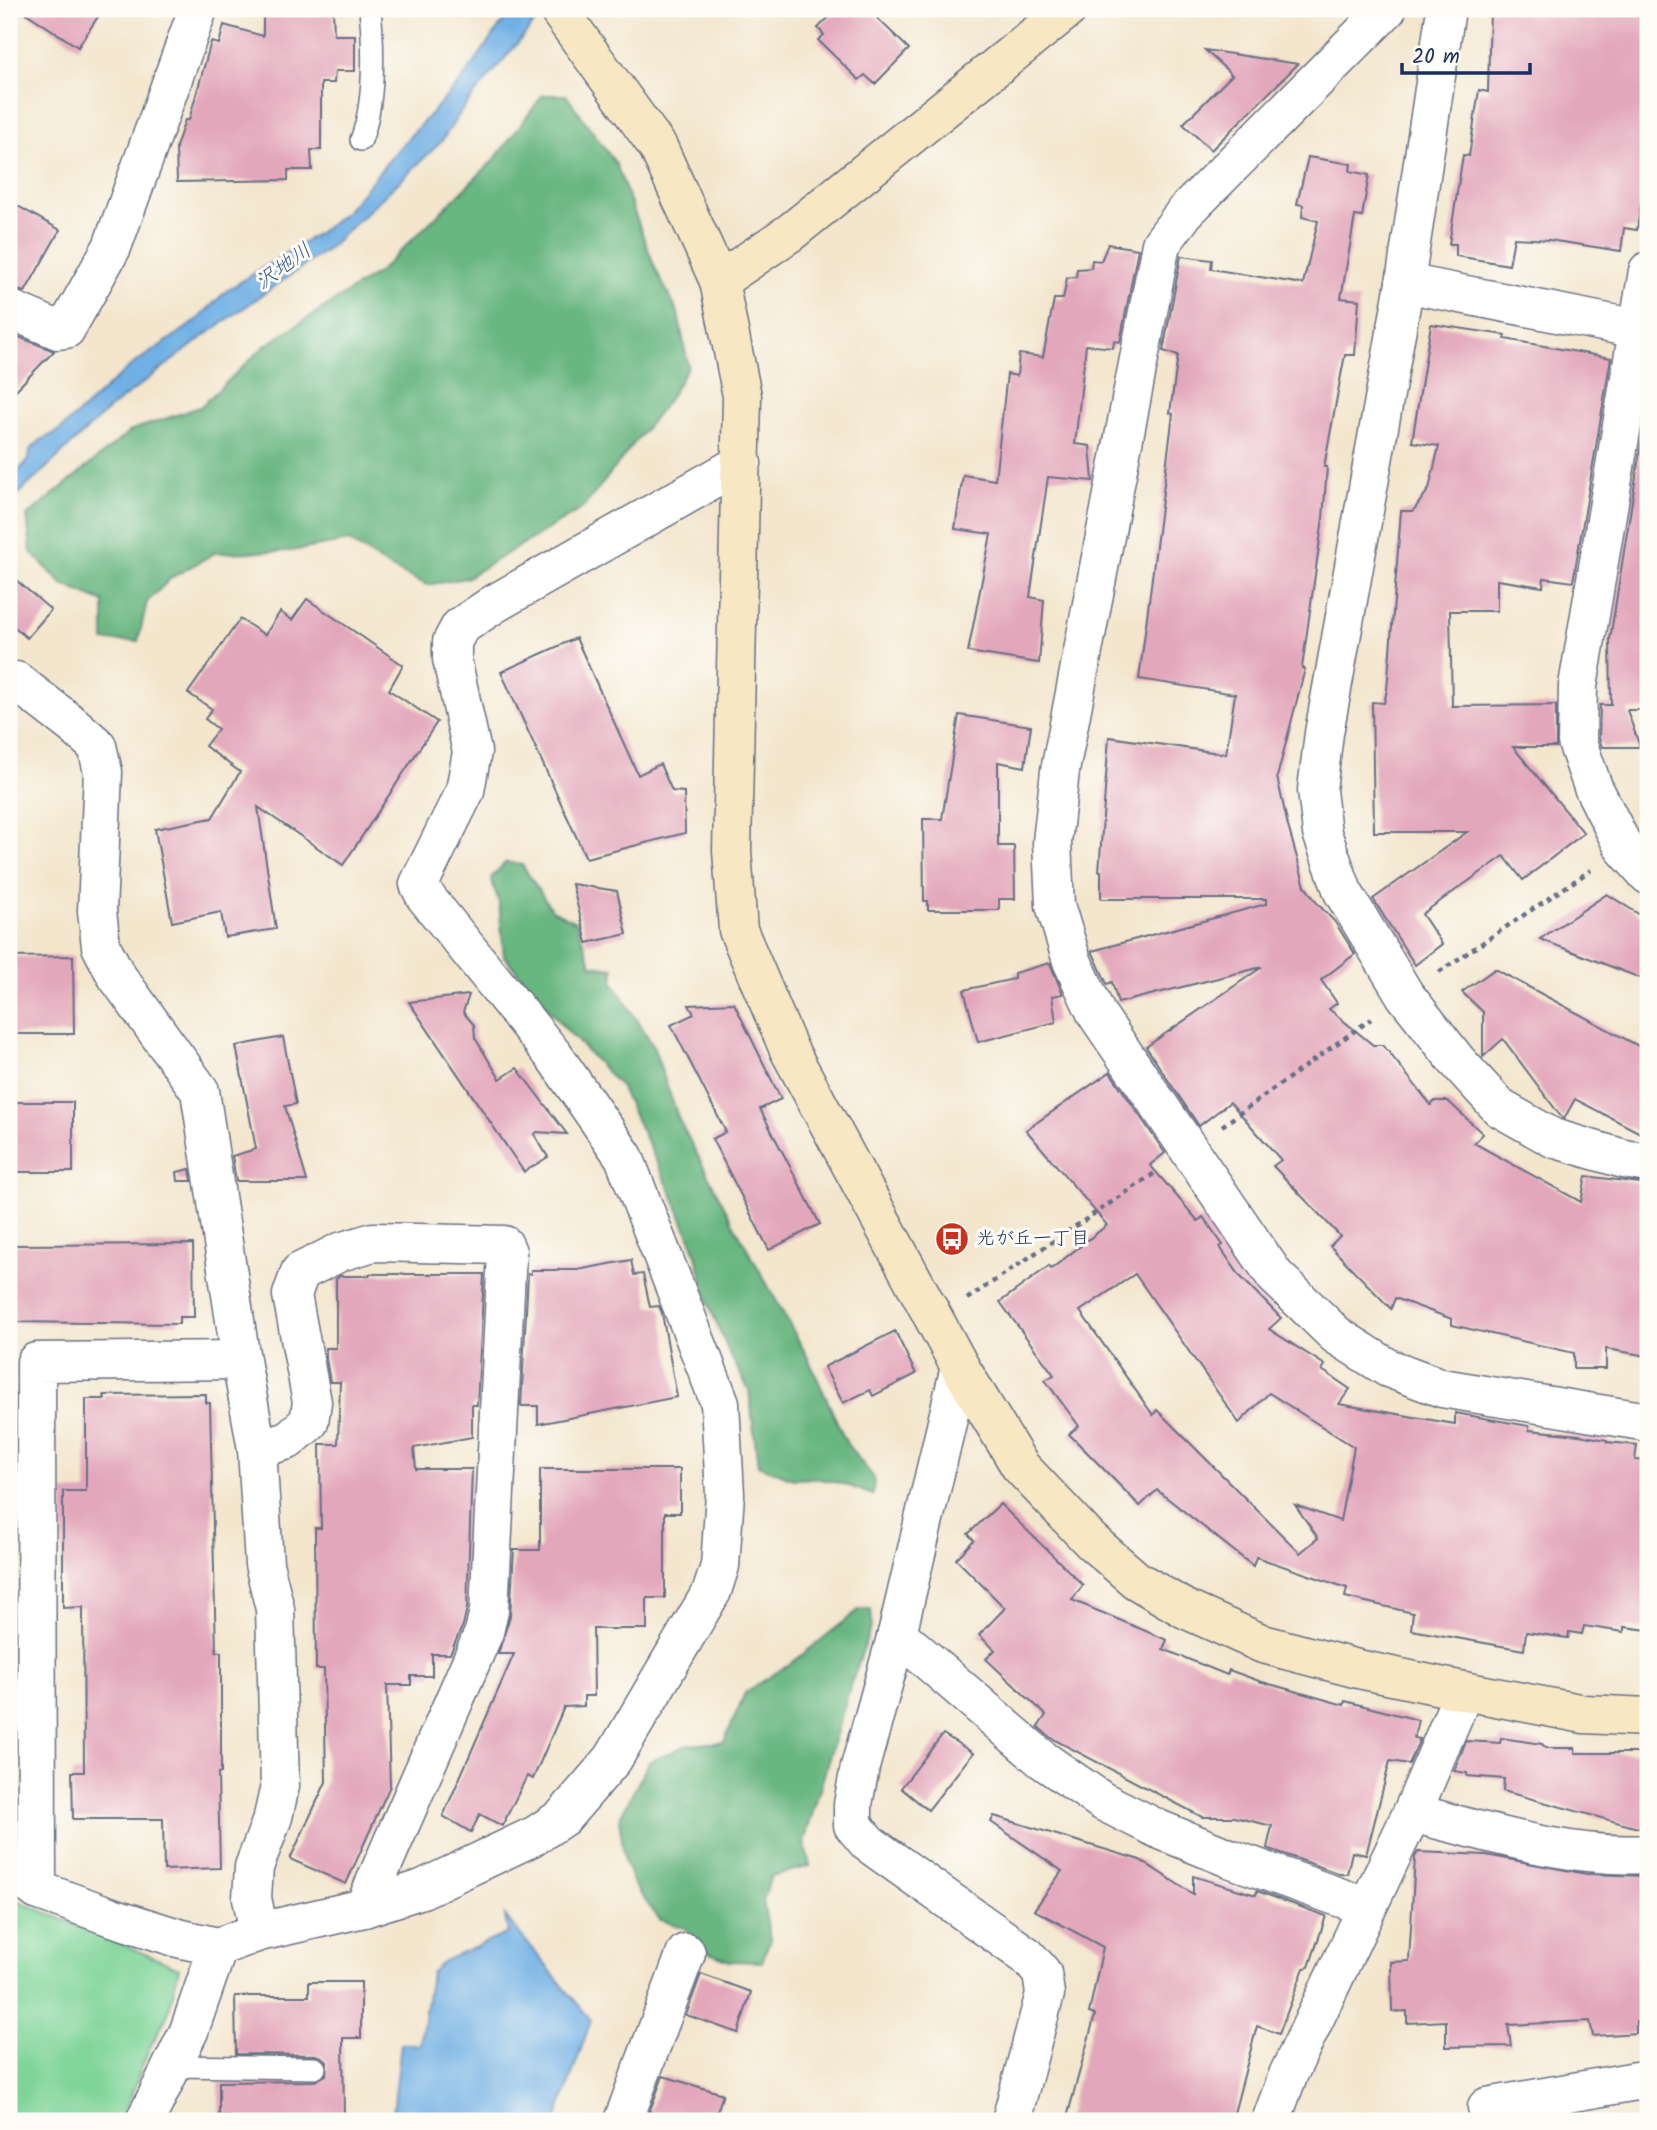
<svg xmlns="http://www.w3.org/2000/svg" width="1657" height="2130" font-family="Kalam,'Klee One',sans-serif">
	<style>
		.green { fill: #7fd498; stroke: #4d827b; stroke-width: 2 }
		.forest { fill: #67b680; stroke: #41726f; stroke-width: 2 }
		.water { fill: #71b0e4; stroke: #4670a1; stroke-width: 2 }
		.building { fill: #e3a7bb; fill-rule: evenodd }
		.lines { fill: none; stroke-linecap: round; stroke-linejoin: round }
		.lane-casing { stroke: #676f85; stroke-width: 24 }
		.street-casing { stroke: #676f85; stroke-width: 41 }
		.secondary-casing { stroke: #676f85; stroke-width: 41 }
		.path { stroke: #676f85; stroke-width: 4.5; stroke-dasharray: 5 5; stroke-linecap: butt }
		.lane { stroke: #fff; stroke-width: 21 }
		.street { stroke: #fff; stroke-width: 38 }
		.secondary { stroke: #f7e8c3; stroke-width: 38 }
		.labels { text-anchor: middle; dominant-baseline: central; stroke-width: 6; stroke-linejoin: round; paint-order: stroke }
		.poi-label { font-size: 19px; fill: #1b2f5e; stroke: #fdfcf7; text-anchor: start }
		.water-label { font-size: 21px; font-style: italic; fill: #395c8d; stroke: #fdfcf7 }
	</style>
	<rect width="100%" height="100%" fill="#fdfcf7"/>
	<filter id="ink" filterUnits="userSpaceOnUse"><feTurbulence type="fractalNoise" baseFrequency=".0143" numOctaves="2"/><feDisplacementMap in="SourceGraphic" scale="14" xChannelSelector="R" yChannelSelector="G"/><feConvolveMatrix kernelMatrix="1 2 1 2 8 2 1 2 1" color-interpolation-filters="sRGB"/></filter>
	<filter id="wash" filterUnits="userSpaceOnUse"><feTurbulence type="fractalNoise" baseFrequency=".00686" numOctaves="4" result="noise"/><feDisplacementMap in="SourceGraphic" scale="28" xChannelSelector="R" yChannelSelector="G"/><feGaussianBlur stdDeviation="1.57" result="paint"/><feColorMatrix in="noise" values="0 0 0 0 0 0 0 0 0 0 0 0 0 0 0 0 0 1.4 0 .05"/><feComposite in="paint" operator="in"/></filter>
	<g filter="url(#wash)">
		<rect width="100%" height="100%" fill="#f3e6cd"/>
		<polygon class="green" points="9,1897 179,1968 168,2014 149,2049 121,2121 9,2121"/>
		<g class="forest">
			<polygon points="543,95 566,95 616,164 656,270 678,313 688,366 669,399 583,508 466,578 427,585 387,566 349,541 291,551 215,553 171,578 147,602 138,641 104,641 104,602 63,585 31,552 27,516 132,430 200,407 266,345 379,272 494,160"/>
			<polygon points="506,862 522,865 552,910 576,922 592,965 614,968 613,982 653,1046 679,1120 733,1223 807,1356 847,1444 874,1478 873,1495 844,1484 815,1478 793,1479 758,1465 749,1390 730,1355 708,1303 695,1251 673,1196 620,1086 562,1025 504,956 499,903 491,878"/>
			<polygon points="860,1609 871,1609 872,1625 851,1684 804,1842 810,1866 771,1876 763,1901 770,1939 762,1962 730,1961 704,1951 685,1928 660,1920 635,1887 625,1862 619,1819 649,1762 687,1745 724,1742 745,1693 797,1659"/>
		</g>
		<g class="water">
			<polygon points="512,9 546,9 464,107 441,142 329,248 211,331 109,409 9,503 9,482 29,459 30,450 41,440 59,431 129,367 195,322 226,291 320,232 346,212 400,147 461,81"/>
			<polygon points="505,1916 591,2020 556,2121 392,2121 401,2044 420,2045 431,1973 444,1961 508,1933"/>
		</g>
		<g id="blocks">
			<g class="building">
				<polygon points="20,9 103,9 78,47"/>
				<polygon points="263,9 333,9 334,35 355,35 355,71 335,71 334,83 321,83 321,150 311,150 312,170 288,170 288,180 177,182 176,147 185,120 189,120 211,42 219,44 224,25 263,36"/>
				<polygon points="837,9 868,9 909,49 875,84 865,75 859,80 818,40 824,35 818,28"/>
				<polygon points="1490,9 1648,9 1648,155 1637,230 1624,228 1621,251 1549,240 1514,238 1509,265 1456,256 1456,244 1449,244 1463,155 1469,156 1479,90 1488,92"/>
				<polygon points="1205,50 1298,64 1211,150 1183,124 1232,75"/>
				<polygon points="1308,157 1351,164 1350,171 1369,175 1362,217 1355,216 1341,298 1359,300 1355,355 1345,355 1342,370 1324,467 1327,467 1323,518 1302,668 1305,669 1277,777 1288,826 1305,886 1317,903 1335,922 1355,954 1321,980 1337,1003 1329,1009 1373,1045 1383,1045 1431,1105 1435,1101 1448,1101 1483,1134 1474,1143 1581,1202 1586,1176 1648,1184 1648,1356 1606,1349 1606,1369 1574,1369 1574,1353 1452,1325 1452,1319 1395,1298 1391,1309 1330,1246 1340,1236 1273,1166 1281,1160 1230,1102 1199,1126 1146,1047 1262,967 1118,1003 1112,982 1107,984 1092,951 1266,904 1266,899 1101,899 1101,871 1099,871 1109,737 1226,754 1235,694 1139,679 1173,414 1170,413 1178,355 1163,351 1181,256 1212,260 1211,269 1303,284 1318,221 1302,217 1303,205 1297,204"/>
				<polygon points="9,201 60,230 25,292 9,288"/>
				<polygon points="1108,244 1138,249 1120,342 1114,341 1113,348 1086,345 1075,444 1090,446 1093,481 1048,477 1030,597 1044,600 1039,663 968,652 991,534 955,529 963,475 995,480 1007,374 1017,376 1019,354 1043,357 1054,299 1063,299 1067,278 1076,277 1077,269 1091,268 1092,260 1101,261"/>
				<polygon points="1431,324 1505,335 1505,339 1611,358 1573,582 1544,578 1543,587 1497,580 1497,611 1450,611 1452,706 1556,705 1556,747 1513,747 1584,833 1523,880 1504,856 1422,914 1442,944 1415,965 1373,899 1467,832 1374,832 1372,702 1384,703 1387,690 1401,511 1413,511 1429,489 1439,446 1412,442"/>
				<polygon points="9,333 54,351 9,397"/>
				<polygon points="1648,401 1648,710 1627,710 1640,747 1602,747 1599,738 1600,705 1611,705 1610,639"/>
				<polygon points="9,574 51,610 27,638 9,622"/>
				<polygon points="307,599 403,665 389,690 437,722 343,865 258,807 276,929 225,937 221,912 172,922 155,829 212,818 240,772 205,746 218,729 205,719 212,709 188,693 240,619 265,635 280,612 292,620"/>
				<polygon points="576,638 638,775 660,764 672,791 684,792 685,833 586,858 501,672"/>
				<polygon points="959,715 1031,726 1025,767 998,762 998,846 1014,846 1015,899 999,899 999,910 928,910 928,901 924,901 923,819 942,819"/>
				<polygon points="572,884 617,891 627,934 587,943"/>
				<polygon points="1607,894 1648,920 1648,981 1540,939"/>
				<polygon points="73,956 74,1034 9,1034 9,957"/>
				<polygon points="1050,963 1063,994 1052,996 1056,1022 978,1042 964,990 1014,979 1014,973"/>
				<polygon points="1495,969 1648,1051 1648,1137 1575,1099 1564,1119 1562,1118 1503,1039 1483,1057 1483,1012 1462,992"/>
				<polygon points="469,995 463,1012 474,1025 475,1038 500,1079 517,1068 567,1134 537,1132 534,1134 548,1157 524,1172 409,1002"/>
				<polygon points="734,1003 781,1099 760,1109 820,1224 769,1250 712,1139 726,1132 671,1025 694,1014 689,1005"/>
				<polygon points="283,1037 296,1104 285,1106 307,1181 236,1181 232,1156 256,1149 236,1046"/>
				<path d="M1110,1072L1165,1153L1150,1165L1198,1221L1203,1217L1223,1245L1220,1247L1240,1276L1281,1318L1269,1329L1325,1365L1322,1370L1350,1389L1339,1404L1455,1424V1413L1529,1426V1430L1579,1435L1607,1440V1442L1637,1445L1635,1460L1648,1461V1630L1624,1627V1632L1584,1626L1582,1634L1569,1632L1568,1638L1526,1632L1524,1650L1411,1630L1413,1613L1345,1597L1347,1588L1256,1557L1253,1566L1157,1490L1140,1506L1069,1434L1079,1426L1045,1380L1054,1375L1000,1302L1049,1266L1051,1269L1107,1225L1026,1130ZM1135,1274L1239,1423L1269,1393L1354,1447L1340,1521L1295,1505L1318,1538L1300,1553L1157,1410L1153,1415L1080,1311Z"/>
				<rect x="9" y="1102" width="64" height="70"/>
				<polygon points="190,1169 192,1181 178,1181 177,1172"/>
				<polygon points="193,1244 194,1317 179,1317 179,1324 9,1322 9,1245"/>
				<polygon points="631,1260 634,1275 643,1274 650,1307 659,1306 662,1313 677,1397 538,1424 538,1406 521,1406 528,1274 531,1274 531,1270 577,1270"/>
				<polygon points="369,1274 484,1274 477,1405 472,1405 472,1437 414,1448 416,1469 472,1469 467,1608 463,1625 450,1654 432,1654 432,1676 411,1676 411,1685 387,1685 390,1786 346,1884 290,1859 326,1782 324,1669 316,1669 315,1528 321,1528 320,1444 338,1444 340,1382 330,1382 326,1359 326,1348 336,1348 336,1279 340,1276 369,1276"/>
				<polygon points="895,1331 916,1374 873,1396 870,1390 843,1403 824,1367"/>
				<polygon points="206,1394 206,1403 210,1403 216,1652 221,1652 221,1773 218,1773 220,1868 164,1870 163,1819 73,1819 72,1772 84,1772 83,1607 63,1608 63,1491 86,1491 86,1399 105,1399 104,1395"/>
				<polygon points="540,1469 680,1469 680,1513 665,1513 665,1598 647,1598 647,1629 593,1629 594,1696 584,1696 584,1706 564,1707 533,1779 527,1776 502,1826 480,1814 471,1832 443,1816 514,1654 498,1654 510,1616 514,1550 540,1550"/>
				<polygon points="1000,1504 1083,1585 1072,1600 1167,1640 1163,1649 1227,1675 1229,1670 1259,1681 1344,1705 1345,1701 1418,1720 1414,1738 1420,1739 1409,1764 1390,1761 1366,1855 1352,1852 1347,1874 1340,1874 1267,1848 1272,1826 1235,1817 1202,1817 1051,1738 1038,1727 1046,1715 986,1659 995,1650 979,1635 1005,1608 956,1559 974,1540 968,1534"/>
				<polygon points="943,1734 973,1753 928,1810 901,1788"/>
				<polygon points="1501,1738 1542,1744 1546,1748 1575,1748 1575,1753 1648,1753 1648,1815 1645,1815 1645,1830 1503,1791 1504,1779 1467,1776 1467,1773 1454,1771 1466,1741 1500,1743"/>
				<polygon points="994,1816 1140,1860 1193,1894 1193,1876 1256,1895 1257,1891 1326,1916 1309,1967 1304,1968 1279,2034 1257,2026 1232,2121 1066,2121 1095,2015 1089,2013 1103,1947 1034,1910 1062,1871 991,1822"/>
				<polygon points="1418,1852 1486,1855 1587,1874 1645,1876 1645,1889 1648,1889 1648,2009 1645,2009 1646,2020 1636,2021 1636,2033 1593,2036 1590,2021 1508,2025 1511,2046 1446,2047 1446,2021 1407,2023 1407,2011 1392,2012 1391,1962 1409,1961 1415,1857"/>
				<polygon points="701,1974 751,1992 738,2033 686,2015"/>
				<polygon points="309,1982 361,1982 361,2038 343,2038 344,2121 229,2121 229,2116 219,2116 219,2082 315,2081 326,2075 327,2062 322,2057 316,2055 236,2054 235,1996 309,1996"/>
				<polygon points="663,2076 723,2094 714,2121 646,2121"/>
			</g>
		</g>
	</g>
	<g filter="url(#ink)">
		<use href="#blocks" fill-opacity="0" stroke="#676f85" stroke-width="2"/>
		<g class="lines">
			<g class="lane-casing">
				<g id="lane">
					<path d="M361,140C375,103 374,48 370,9"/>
					<polyline points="172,2066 315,2068"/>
				</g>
			</g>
			<g class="street-casing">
				<g id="street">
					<polyline points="1387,9 1185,212 1161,244 1060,771 1052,842 1055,905 1072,961 1096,1013 1275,1276 1336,1335 1388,1368 1442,1388 1648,1422"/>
					<polyline points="1446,9 1405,283 1324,733 1317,790 1322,833 1343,892 1405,995 1457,1061 1500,1108 1553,1138 1624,1159 1648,1163"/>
					<polyline points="1648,271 1578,686 1577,742 1593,787 1624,848 1648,875"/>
					<polyline points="1405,283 1648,331"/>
					<polyline points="9,309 58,330 66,329 112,247 198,9"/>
					<polyline points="16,681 73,725 97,746 103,772 97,911 101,946 116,975 200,1091 241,1360 257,1449 264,1564 275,1609 280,1786 273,1817 254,1867 252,1898 259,1932"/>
					<polyline points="960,1367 897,1634 860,1767 853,1804 853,1825 868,1843 1027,1956 1042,1973 1045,1994 1011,2121"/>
					<polyline points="257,1449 288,1440 309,1422 312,1402 292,1295 300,1272 340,1252 373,1242 504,1245 507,1252 489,1611 484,1632 364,1908"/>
					<polyline points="897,1634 1043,1760 1102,1801 1158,1829 1229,1858 1367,1907"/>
					<path d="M1412,1813C1488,1832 1569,1859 1648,1854"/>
					<polyline points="9,1869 37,1890 112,1917 178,1938 218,1947 259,1932 364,1908 422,1889 536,1835 563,1817 613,1759 712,1591 720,1566 725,1494 720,1403 624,1157 554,1056 425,896 419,884 465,791 472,752 452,659 452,642 460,627 494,604 742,463"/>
					<polyline points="37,1890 36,1362 241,1360"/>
					<polyline points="1487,2107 1648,2079"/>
					<polyline points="145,2121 189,2031 218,1947"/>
					<polyline points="623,2121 686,1953"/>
					<polyline points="1271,2121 1288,2075 1412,1813 1464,1691"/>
				</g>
			</g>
			<g class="secondary-casing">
				<g id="secondary">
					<polyline points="558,9 658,147 719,281 742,396 732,851 738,930 789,1050 960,1367 1020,1466 1091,1541 1136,1580 1185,1609 1263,1644 1358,1669 1464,1691 1584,1714 1648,1717"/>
					<polyline points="719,281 791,232 1068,9"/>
				</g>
			</g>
			<g class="path">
				<polyline points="1439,972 1591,870"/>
				<polyline points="1222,1126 1371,1019"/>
				<polyline points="967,1299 1155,1173"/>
			</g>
			<use href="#lane" class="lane"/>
			<use href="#street" class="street"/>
			<use href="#secondary" class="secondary"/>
		</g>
	</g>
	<defs>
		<g id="bus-disc" transform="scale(1.75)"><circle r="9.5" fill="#c8321e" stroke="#fdfcf7"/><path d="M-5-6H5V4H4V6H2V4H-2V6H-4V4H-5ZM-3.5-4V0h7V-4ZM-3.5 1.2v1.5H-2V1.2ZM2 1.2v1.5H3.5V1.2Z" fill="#fff"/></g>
	</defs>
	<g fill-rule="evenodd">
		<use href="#bus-disc" x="952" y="1239"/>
	</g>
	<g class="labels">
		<g class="poi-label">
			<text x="976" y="1239">光が丘一丁目</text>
		</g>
		<g class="water-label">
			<text transform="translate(284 267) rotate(-36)">沢地川</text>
		</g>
	</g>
	<rect width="1657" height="2130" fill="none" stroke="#fdfcf7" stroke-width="35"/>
	<path d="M1402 63v10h128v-10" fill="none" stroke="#1b2f5e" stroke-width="3.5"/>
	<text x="1412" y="63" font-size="21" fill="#1b2f5e" stroke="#fdfcf7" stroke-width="5" paint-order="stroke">20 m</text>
</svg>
